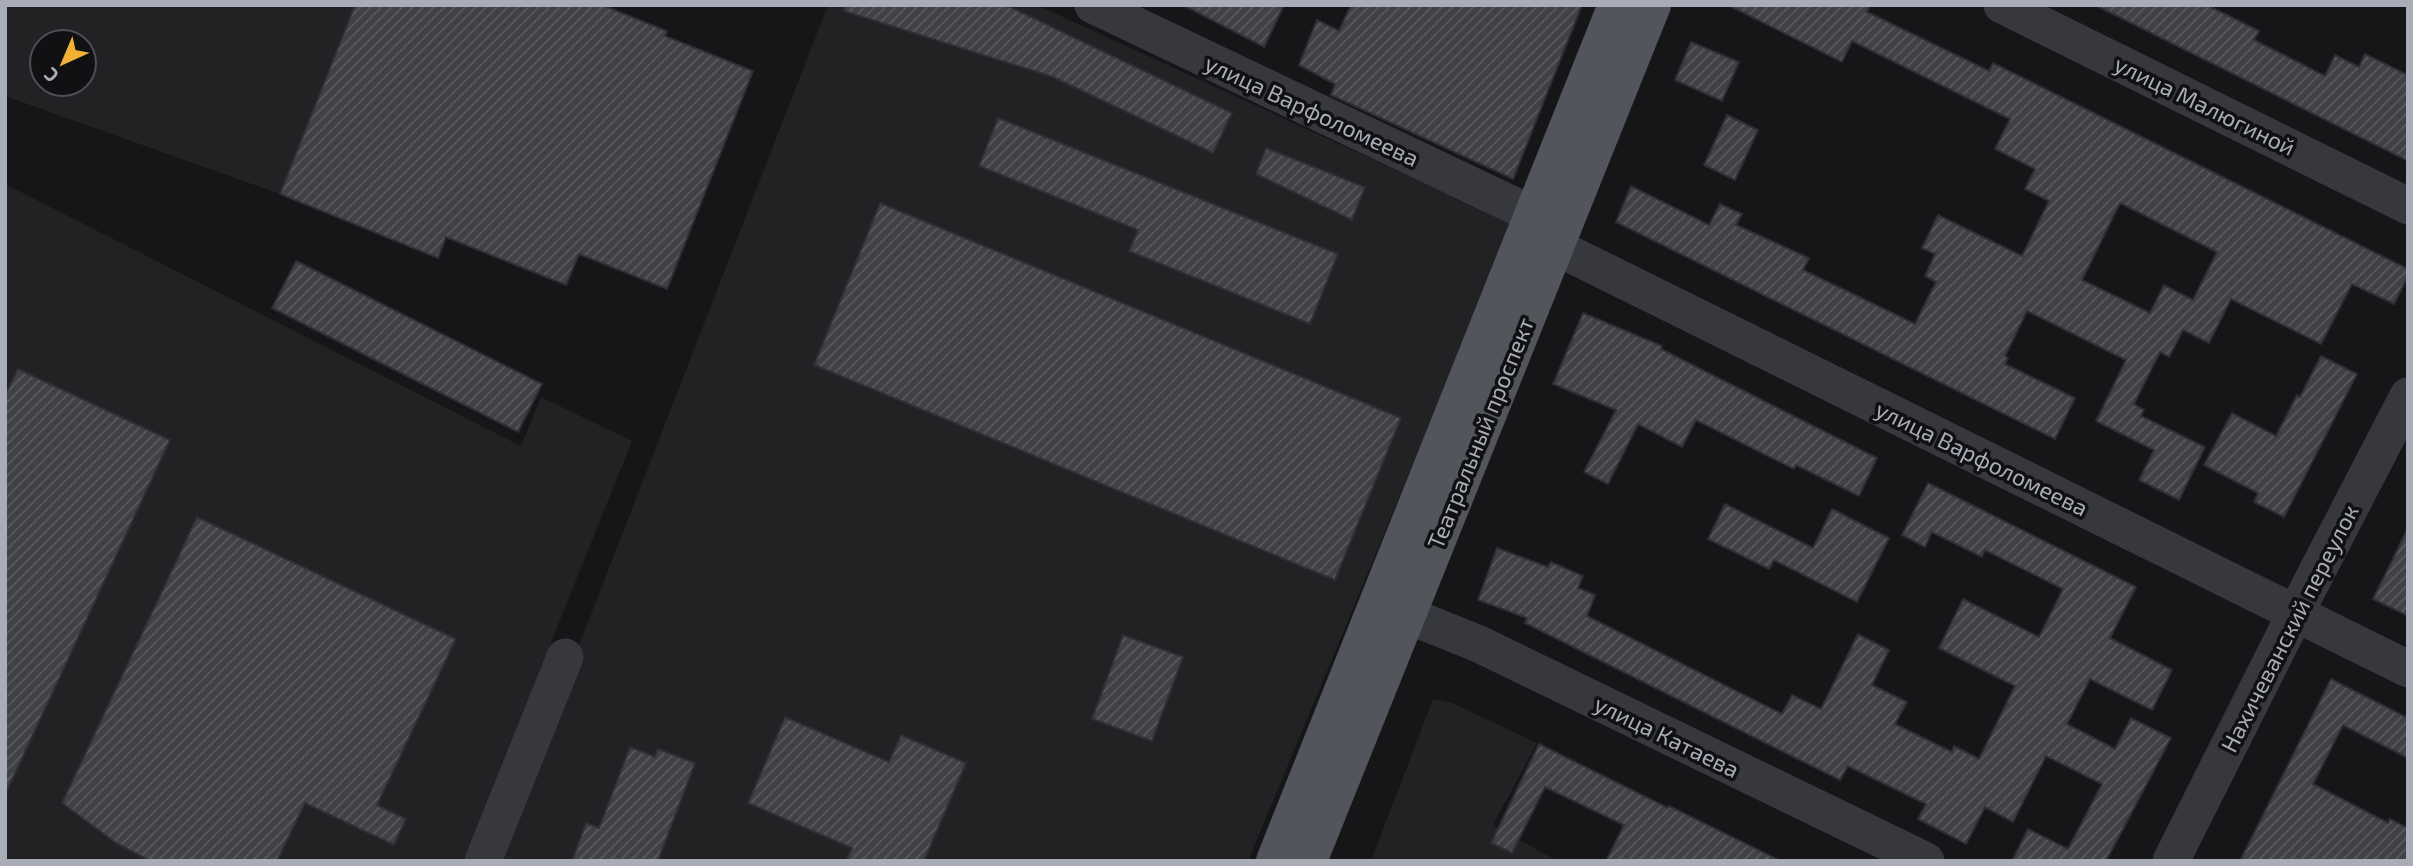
<svg xmlns="http://www.w3.org/2000/svg" width="2413" height="866" font-family="'Exo 2',sans-serif">
	<style>
		.built { fill: #222225; fill-rule: evenodd }
		.building { fill: url(#building-hatch); stroke: #303034; stroke-width: 2; fill-rule: evenodd }
		.lines { fill: none; stroke-linecap: round; stroke-linejoin: round }
		.street { stroke: #37383d; stroke-width: 37 }
		.primary { stroke: #53555c; stroke-width: 38 }
		.labels { text-anchor: middle; dominant-baseline: central; stroke-width: 7; stroke-linejoin: round; paint-order: stroke }
		.street-label { font-size: 23px; fill: #a8adb8; stroke: #111113 }
	</style>
	<defs>
		<pattern id="building-hatch" width="6" height="6" patternUnits="userSpaceOnUse" patternTransform="scale(1.75)"><rect width="6" height="6" fill="#404145"/><path d="M-1 1l2-2M0 6l6-6M5 7l2-2" fill="none" stroke="#595a5e"/></pattern>
	</defs>
	<rect width="100%" height="100%" fill="#161618"/>
	<g class="built">
		<path d="M5,5H355L280,194L5,96ZM42,42H84V84H42Z"/>
		<polygon points="828,5 1037,5 1513,224 1248,861 495,861"/>
		<polygon points="5,184 521,446 541,397 632,441 463,861 5,861"/>
		<polygon points="1433,699 1452,703 1537,743 1493,825 1552,858 1550,861 1371,861"/>
	</g>
	<g class="building">
		<polygon points="355,5 602,5 667,31 665,36 753,71 667,289 579,254 566,285 446,237 438,258 280,194"/>
		<polygon points="845,5 1006,5 1232,113 1213,153 1053,77 844,11"/>
		<polygon points="1183,5 1284,5 1264,47"/>
		<polygon points="1351,5 1582,5 1513,179 1331,95 1335,84 1299,65 1317,20 1339,31"/>
		<path d="M1728,5H1870L1867,12L1989,71L1993,63L2408,269V276L2394,304L2352,284L2321,344L2231,299L2209,343L2183,330L2169,357L2160,352L2134,404L2144,410L2141,416L2205,447L2179,500L2139,480L2154,450L2096,421L2126,360L2027,311L2005,356L2008,358L2005,364L2075,398L2055,439L1616,222L1631,186L1709,225L1720,204L1742,214L1736,225L1809,258L1803,270L1915,324L1936,282L1925,276L1935,254L1922,248L1938,215L2022,256L2049,201L2025,189L2035,169L1995,149L2010,119L1852,41L1842,62ZM2120,203L2217,252L2193,300L2164,285L2150,313L2082,280Z"/>
		<polygon points="2095,5 2207,5 2259,31 2254,40 2325,76 2335,55 2359,67 2365,54 2408,75 2408,161"/>
		<polygon points="1691,42 1739,62 1722,101 1675,80"/>
		<polygon points="1727,115 1758,130 1735,180 1704,165"/>
		<polygon points="998,118 1338,254 1310,324 1129,251 1138,230 979,166"/>
		<polygon points="1266,148 1365,187 1352,220 1256,174"/>
		<polygon points="880,203 1401,418 1335,580 814,365"/>
		<polygon points="296,261 542,384 518,432 272,308"/>
		<polygon points="1583,313 1662,346 1661,349 1877,458 1859,496 1796,465 1794,469 1696,420 1682,447 1638,424 1608,484 1584,472 1616,410 1553,384"/>
		<polygon points="2321,356 2357,374 2284,517 2254,502 2258,493 2204,465 2232,413 2276,436 2297,395 2300,397"/>
		<polygon points="18,369 170,440 5,795 5,395"/>
		<polygon points="1928,483 2136,587 2110,638 2172,670 2152,710 2090,679 2067,724 2115,749 2131,718 2171,738 2106,861 2012,861 2028,829 2068,849 2102,784 2046,756 2013,822 1985,807 1966,844 1918,819 1926,804 1848,766 1840,780 1525,623 1527,618 1478,600 1497,548 1548,567 1551,562 1583,576 1578,588 1595,595 1587,616 1782,714 1792,695 1821,709 1858,634 1889,650 1872,685 1907,702 1895,724 1952,752 1954,746 1979,759 2015,686 1939,648 1963,599 2039,637 2063,589 1985,550 1982,557 1932,532 1925,547 1902,535"/>
		<polygon points="1725,504 1813,548 1832,509 1889,538 1857,602 1774,560 1769,569 1708,539"/>
		<polygon points="197,517 456,639 377,805 406,819 394,845 305,803 277,861 150,861 116,843 62,803"/>
		<polygon points="2408,528 2408,616 2373,599"/>
		<polygon points="1123,635 1183,657 1152,741 1092,719"/>
		<polygon points="2331,679 2408,718 2408,758 2343,725 2313,784 2388,823 2390,819 2408,828 2408,861 2240,861"/>
		<polygon points="785,717 889,762 901,735 966,763 924,861 846,861 852,848 748,803"/>
		<polygon points="1539,744 1668,808 1669,806 1781,861 1606,861 1624,825 1545,787 1512,853 1491,843"/>
		<polygon points="630,747 655,757 658,749 695,763 658,861 572,861 586,823 599,828"/>
	</g>
	<g class="lines">
		<g class="street">
			<polyline points="1093,5 1532,214"/>
			<polyline points="2002,5 2408,206"/>
			<polyline points="1556,247 2408,669"/>
			<polyline points="1407,615 1479,644 1926,861"/>
			<polyline points="483,861 565,657"/>
			<polyline points="2171,861 2295,614 2408,396"/>
		</g>
		<g class="primary">
			<polyline points="1275,861 1617,5"/>
			<polyline points="1308,861 1652,5"/>
		</g>
	</g>
	<g class="labels">
		<g class="street-label">
			<text transform="translate(2205 105) rotate(26)">улица Малюгиной</text>
			<text transform="translate(1312 110) rotate(25)">улица Варфоломеева</text>
			<text transform="translate(1480 433) rotate(-68)">Театральный проспект</text>
			<text transform="translate(1982 458) rotate(26)">улица Варфоломеева</text>
			<text transform="translate(2289 628) rotate(-63)">Нахичеванский переулок</text>
			<text transform="translate(1667 736) rotate(26)">улица Катаева</text>
		</g>
	</g>
	<rect width="2413" height="866" fill="none" stroke="#a8adb8" stroke-width="14"/>
	<g transform="translate(63 63) rotate(224)"><circle r="33" fill="#111113" stroke="#4d4f55" stroke-width="2"/>
	<path d="M0-5L12 26L0 18L-12 26Z" fill="#f2b134"/>
	<text y="-10" font-size="19" font-weight="bold" text-anchor="middle" fill="#a8adb8">С</text>
	</g>
</svg>
